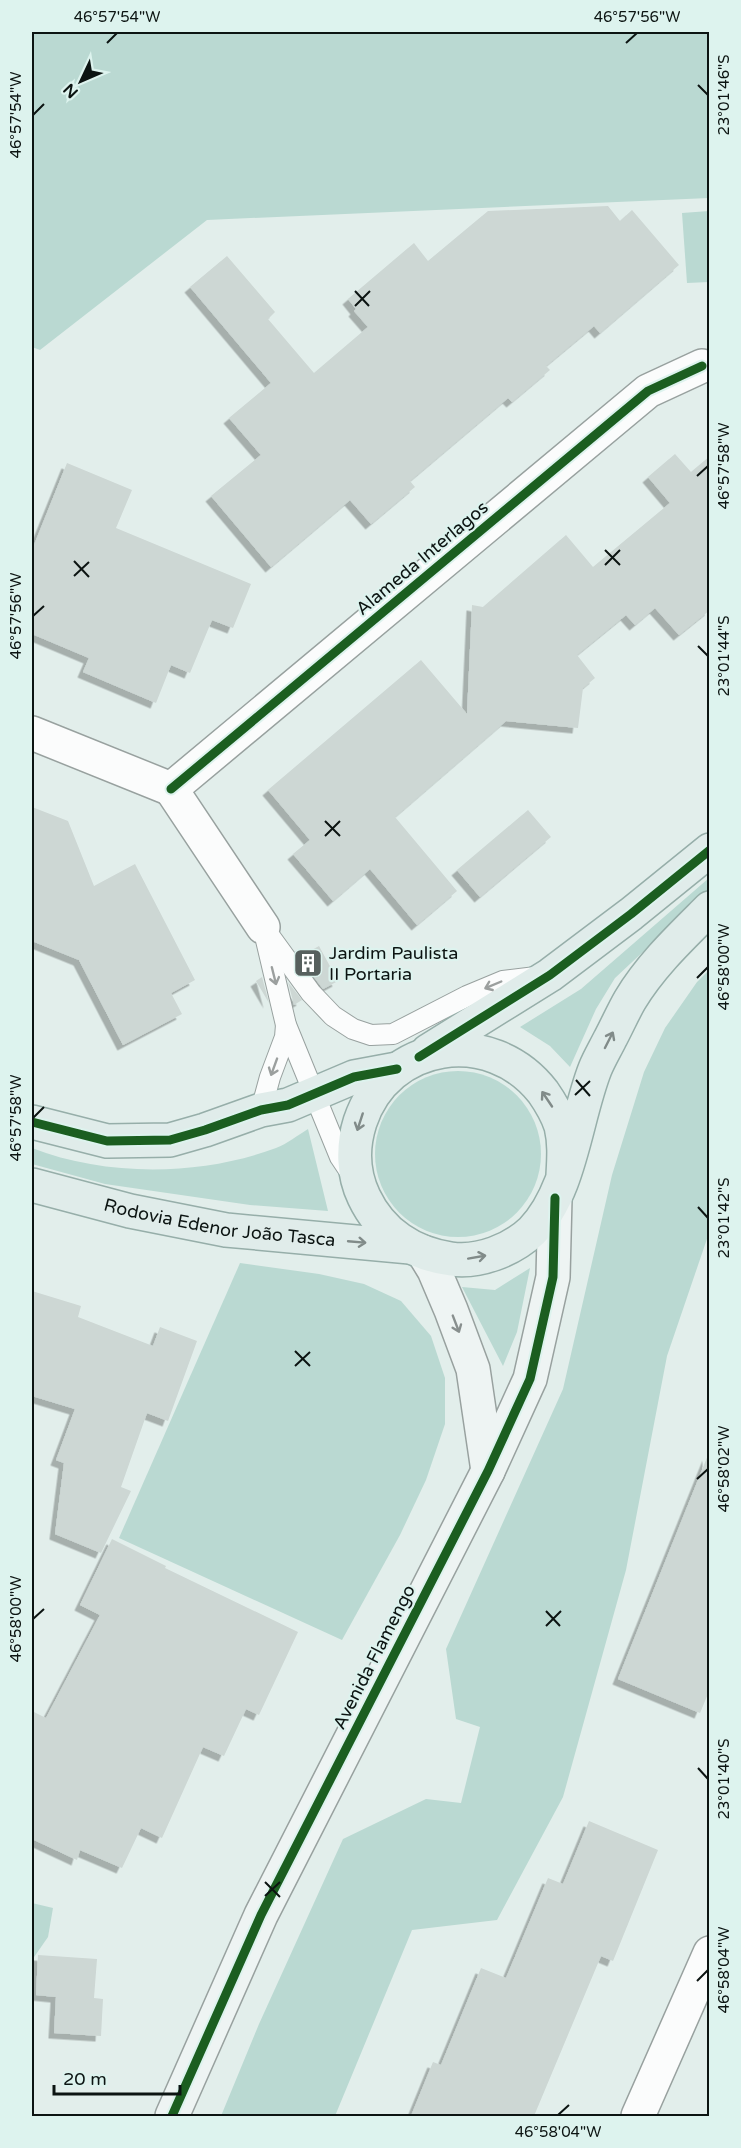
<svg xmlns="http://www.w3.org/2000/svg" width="741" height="2148" font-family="'Varela Round',sans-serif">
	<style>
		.green { fill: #bad9d2 }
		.building { fill: #cdd7d4; filter: url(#shadow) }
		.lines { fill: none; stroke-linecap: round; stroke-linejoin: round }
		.lane-casing { stroke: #98a19f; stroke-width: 22 }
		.street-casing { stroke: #98a19f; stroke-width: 36 }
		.secondary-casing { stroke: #98a19f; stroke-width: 36 }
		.primary-casing { stroke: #96aea9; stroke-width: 36 }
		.lane { stroke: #fbfcfc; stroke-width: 20 }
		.street { stroke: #fbfcfc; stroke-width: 33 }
		.secondary { stroke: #eef4f3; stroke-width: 33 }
		.primary { stroke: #e0ecea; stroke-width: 33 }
		.cycleway-casing { stroke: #ddf3ee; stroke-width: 13 }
		.cycleway { stroke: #1b5e20; stroke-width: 9 }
		.oneway { stroke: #9b9f9e }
		.oneway2 { stroke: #818b89 }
		.oneway3 { stroke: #888f8e }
		.ticks { fill: none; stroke: #0c1412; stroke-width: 2 }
		.labels { text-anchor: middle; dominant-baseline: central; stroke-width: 4.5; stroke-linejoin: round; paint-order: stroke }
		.street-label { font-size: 18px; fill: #0c1412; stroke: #ddf3ee }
		.poi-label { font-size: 18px; fill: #0c1412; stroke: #ddf3ee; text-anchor: start }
		.neatline { fill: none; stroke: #0c1412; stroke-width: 2 }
		.ticks-label { font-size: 15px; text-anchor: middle; fill: #0c1412 }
	</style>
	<defs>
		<filter id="shadow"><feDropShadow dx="-5.5" dy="5.5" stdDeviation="0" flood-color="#0004"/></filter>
	</defs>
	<rect width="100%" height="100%" fill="#e2eeeb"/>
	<g class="green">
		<polygon points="32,32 709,32 709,198 207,220 40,350 32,347"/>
		<polygon points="709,211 709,282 687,283 682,213"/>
		<polygon points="709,878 709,890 615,978 596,1009 570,1067 550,1046 520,1027 581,989"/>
		<polygon points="709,970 709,1233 667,1356 626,1570 563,1797 497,1920 412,1930 335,2116 221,2116 259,2024 343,1839 426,1799 461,1803 480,1727 456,1719 446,1649 563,1389 612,1175 644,1072 665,1028 697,982"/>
		<circle cx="458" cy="1154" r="83"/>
		<path d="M308,1129L328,1211L250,1205L105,1184L32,1164V1148C106,1177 202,1176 276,1148C287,1144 298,1135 308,1129Z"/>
		<polygon points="240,1263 319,1274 364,1284 401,1301 431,1336 445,1378 445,1424 426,1480 400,1535 342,1640 119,1538"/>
		<polygon points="530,1268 517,1332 503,1366 462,1287 495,1290"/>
		<polygon points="32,1903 53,1908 48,1937 32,1960"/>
	</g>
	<g class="building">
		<polygon points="608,206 620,221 632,210 679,265 600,333 594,326 546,366 550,370 512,402 508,398 410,481 415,487 371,524 350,500 271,567 211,496 261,455 229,418 271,383 190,287 227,256 275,312 268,319 314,373 368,327 354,311 356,309 348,299 414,243 428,261 488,211"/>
		<polygon points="675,454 691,472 710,456 710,610 679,635 655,608 635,625 626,615 577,655 595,678 583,688 578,728 506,721 395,817 457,891 417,925 370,869 333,901 293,854 310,840 268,790 421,660 467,714 472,605 483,607 566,535 593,567 670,503 648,477"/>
		<polygon points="67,463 132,490 116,528 251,584 233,628 212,620 190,673 171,665 156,703 83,672 89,658 32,634 32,550"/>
		<polygon points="32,807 68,821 94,886 135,864 195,980 171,993 182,1014 123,1045 79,960 32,941"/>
		<polygon points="528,810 551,837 480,897 457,870"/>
		<polygon points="319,946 338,981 323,989 299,957"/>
		<polygon points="262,977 269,1003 256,981"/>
		<polygon points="288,982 302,1000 294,1005"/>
		<polygon points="32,1291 81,1306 78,1317 153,1346 160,1327 197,1341 168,1421 147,1413 121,1487 131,1491 101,1553 55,1534 64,1463 56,1460 75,1409 32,1396"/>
		<polygon points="708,1455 710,1689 700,1713 618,1679"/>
		<polygon points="112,1539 166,1566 165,1568 298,1632 259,1715 246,1709 224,1756 203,1747 162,1838 141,1828 122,1868 80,1850 77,1860 32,1839 32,1711 46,1718 100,1615 80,1605"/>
		<polygon points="589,1821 658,1850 613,1961 601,1956 534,2116 411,2116 433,2062 441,2065 481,1968 506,1978 548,1878 563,1884"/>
		<polygon points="38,1955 97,1959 94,1998 103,1999 101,2036 54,2033 56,1997 36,1995"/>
	</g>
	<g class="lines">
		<g class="lane-casing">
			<g id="lane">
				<polyline points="263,927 311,993 333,1016 353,1029 371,1035 393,1034 467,996 503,981 536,977"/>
				<polyline points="265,936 286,1025 340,1157 352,1175"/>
				<polyline points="261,1110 270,1077 285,1037 286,1025"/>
			</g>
		</g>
		<g class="street-casing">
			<g id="street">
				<polyline points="32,733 171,789"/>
				<polyline points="171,789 648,391 702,366"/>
				<polyline points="171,789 263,927"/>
				<polyline points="638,2116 710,1953"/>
			</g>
		</g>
		<g class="secondary-casing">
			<g id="secondary">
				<polyline points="423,1252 434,1270 451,1310 473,1369 488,1471"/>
				<polyline points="172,2116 261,1915 488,1471 530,1379 553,1277 555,1198"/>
			</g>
		</g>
		<g class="primary-casing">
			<g id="primary">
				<polyline points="428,1051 550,975 631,914 710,850"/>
				<polyline points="32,1122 107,1141 170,1140 205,1130 261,1110 288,1105 354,1077 397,1069"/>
				<path d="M563,1175C564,1158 565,1143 561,1126C557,1114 550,1102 543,1092C491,1025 387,1040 360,1122C352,1147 353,1174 364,1197C381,1233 413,1254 451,1259C479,1263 512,1250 532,1231C571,1191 575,1120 595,1069C599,1059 605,1049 610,1039C617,1026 623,1012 630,1000C651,965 681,937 710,908"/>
				<path id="s1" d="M32,1185L130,1211L226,1230L410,1247"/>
			</g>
		</g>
		<use href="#lane" class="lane"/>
		<use href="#street" class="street"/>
		<use href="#secondary" class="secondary"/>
		<use href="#primary" class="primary"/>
		<g class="cycleway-casing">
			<g id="cycleway">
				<polyline points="171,789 648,391 702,366"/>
				<polyline points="419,1057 550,975 631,914 710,850"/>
				<polyline points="32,1122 107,1141 170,1140 205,1130 261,1110 288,1105 354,1077 397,1069"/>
				<polyline points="172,2116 261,1915 488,1471 530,1379 553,1277 555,1198"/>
			</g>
		</g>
		<use href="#cycleway" class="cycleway"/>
	</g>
	<defs><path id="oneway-shaft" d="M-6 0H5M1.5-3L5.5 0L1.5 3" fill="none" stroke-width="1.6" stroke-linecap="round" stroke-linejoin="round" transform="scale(1.5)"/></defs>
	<g class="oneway">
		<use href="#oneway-shaft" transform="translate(274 976) rotate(76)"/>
		<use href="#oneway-shaft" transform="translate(493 985) rotate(157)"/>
		<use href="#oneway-shaft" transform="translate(274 1067) rotate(110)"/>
	</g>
	<g class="oneway2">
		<use href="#oneway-shaft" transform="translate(609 1040) rotate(-63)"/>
		<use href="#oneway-shaft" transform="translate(547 1099) rotate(-124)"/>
		<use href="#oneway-shaft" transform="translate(360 1122) rotate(108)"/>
		<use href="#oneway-shaft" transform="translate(357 1242) rotate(5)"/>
		<use href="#oneway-shaft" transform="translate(477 1257) rotate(-10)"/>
	</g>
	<use class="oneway3" href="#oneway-shaft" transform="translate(456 1324) rotate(69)"/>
	<path class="ticks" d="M107,43L117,33M626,43L637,33M698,85L708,95M33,115L44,104M355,291L369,306M355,306L370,291M697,476L708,466M605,550L620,565M74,561L89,577M605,565L620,550M74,576L89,562M33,616L44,606M698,646L708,656M325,821L340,836M325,836L340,821M697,978L708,967M576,1080L590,1096M575,1095L590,1081M33,1118L44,1107M698,1207L708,1218M295,1351L310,1366M295,1366L310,1352M697,1479L708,1469M546,1611L560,1626M33,1619L44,1609M546,1626L561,1611M698,1768L708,1779M265,1882L280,1897M265,1896L280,1882M697,1981L708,1970M558,2115L569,2105"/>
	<defs>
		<g id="building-square" transform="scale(1.5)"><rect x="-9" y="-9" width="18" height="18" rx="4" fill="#57605e" stroke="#ddf3ee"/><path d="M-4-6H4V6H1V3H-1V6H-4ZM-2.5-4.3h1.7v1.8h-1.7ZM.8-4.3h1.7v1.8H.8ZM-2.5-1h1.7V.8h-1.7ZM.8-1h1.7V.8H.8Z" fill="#fff"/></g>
	</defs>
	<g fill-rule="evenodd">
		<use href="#building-square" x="308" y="963"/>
	</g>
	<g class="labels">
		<g class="street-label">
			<text transform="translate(422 558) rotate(-40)">Alameda Interlagos</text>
			<text stroke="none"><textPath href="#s1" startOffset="192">Rodovia Edenor João Tasca</textPath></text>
			<text transform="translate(374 1657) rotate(-63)">Avenida Flamengo</text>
		</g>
		<g class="poi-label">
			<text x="329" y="953">Jardim Paulista<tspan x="329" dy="21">II Portaria</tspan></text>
		</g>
	</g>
	<rect width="741" height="2148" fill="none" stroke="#ddf3ee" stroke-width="66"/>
	<g transform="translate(81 81) rotate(226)" stroke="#ddf3ee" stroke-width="4.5" paint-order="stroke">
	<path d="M0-4.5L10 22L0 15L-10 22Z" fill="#0c1412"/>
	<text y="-9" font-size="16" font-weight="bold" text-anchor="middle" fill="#0c1412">N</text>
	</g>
	<path d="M54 2085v9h126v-9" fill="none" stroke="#0c1412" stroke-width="3"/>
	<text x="63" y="2085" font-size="18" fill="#0c1412" stroke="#ddf3ee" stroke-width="4.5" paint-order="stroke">20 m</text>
	<rect x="33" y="33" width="675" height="2082" class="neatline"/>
	<g class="ticks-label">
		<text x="117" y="22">46°57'54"W</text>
		<text x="637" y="22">46°57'56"W</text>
		<text transform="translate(724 95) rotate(-90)" y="5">23°01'46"S</text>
		<text transform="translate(16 115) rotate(-90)" y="5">46°57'54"W</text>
		<text transform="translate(724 466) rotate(-90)" y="5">46°57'58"W</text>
		<text transform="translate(16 616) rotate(-90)" y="5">46°57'56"W</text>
		<text transform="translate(724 656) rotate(-90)" y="5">23°01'44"S</text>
		<text transform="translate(724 967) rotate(-90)" y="5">46°58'00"W</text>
		<text transform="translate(16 1118) rotate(-90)" y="5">46°57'58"W</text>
		<text transform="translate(724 1218) rotate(-90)" y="5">23°01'42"S</text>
		<text transform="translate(724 1469) rotate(-90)" y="5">46°58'02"W</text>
		<text transform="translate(16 1619) rotate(-90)" y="5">46°58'00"W</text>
		<text transform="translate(724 1779) rotate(-90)" y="5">23°01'40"S</text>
		<text transform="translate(724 1970) rotate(-90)" y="5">46°58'04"W</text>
		<text x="558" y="2137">46°58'04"W</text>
	</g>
</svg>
